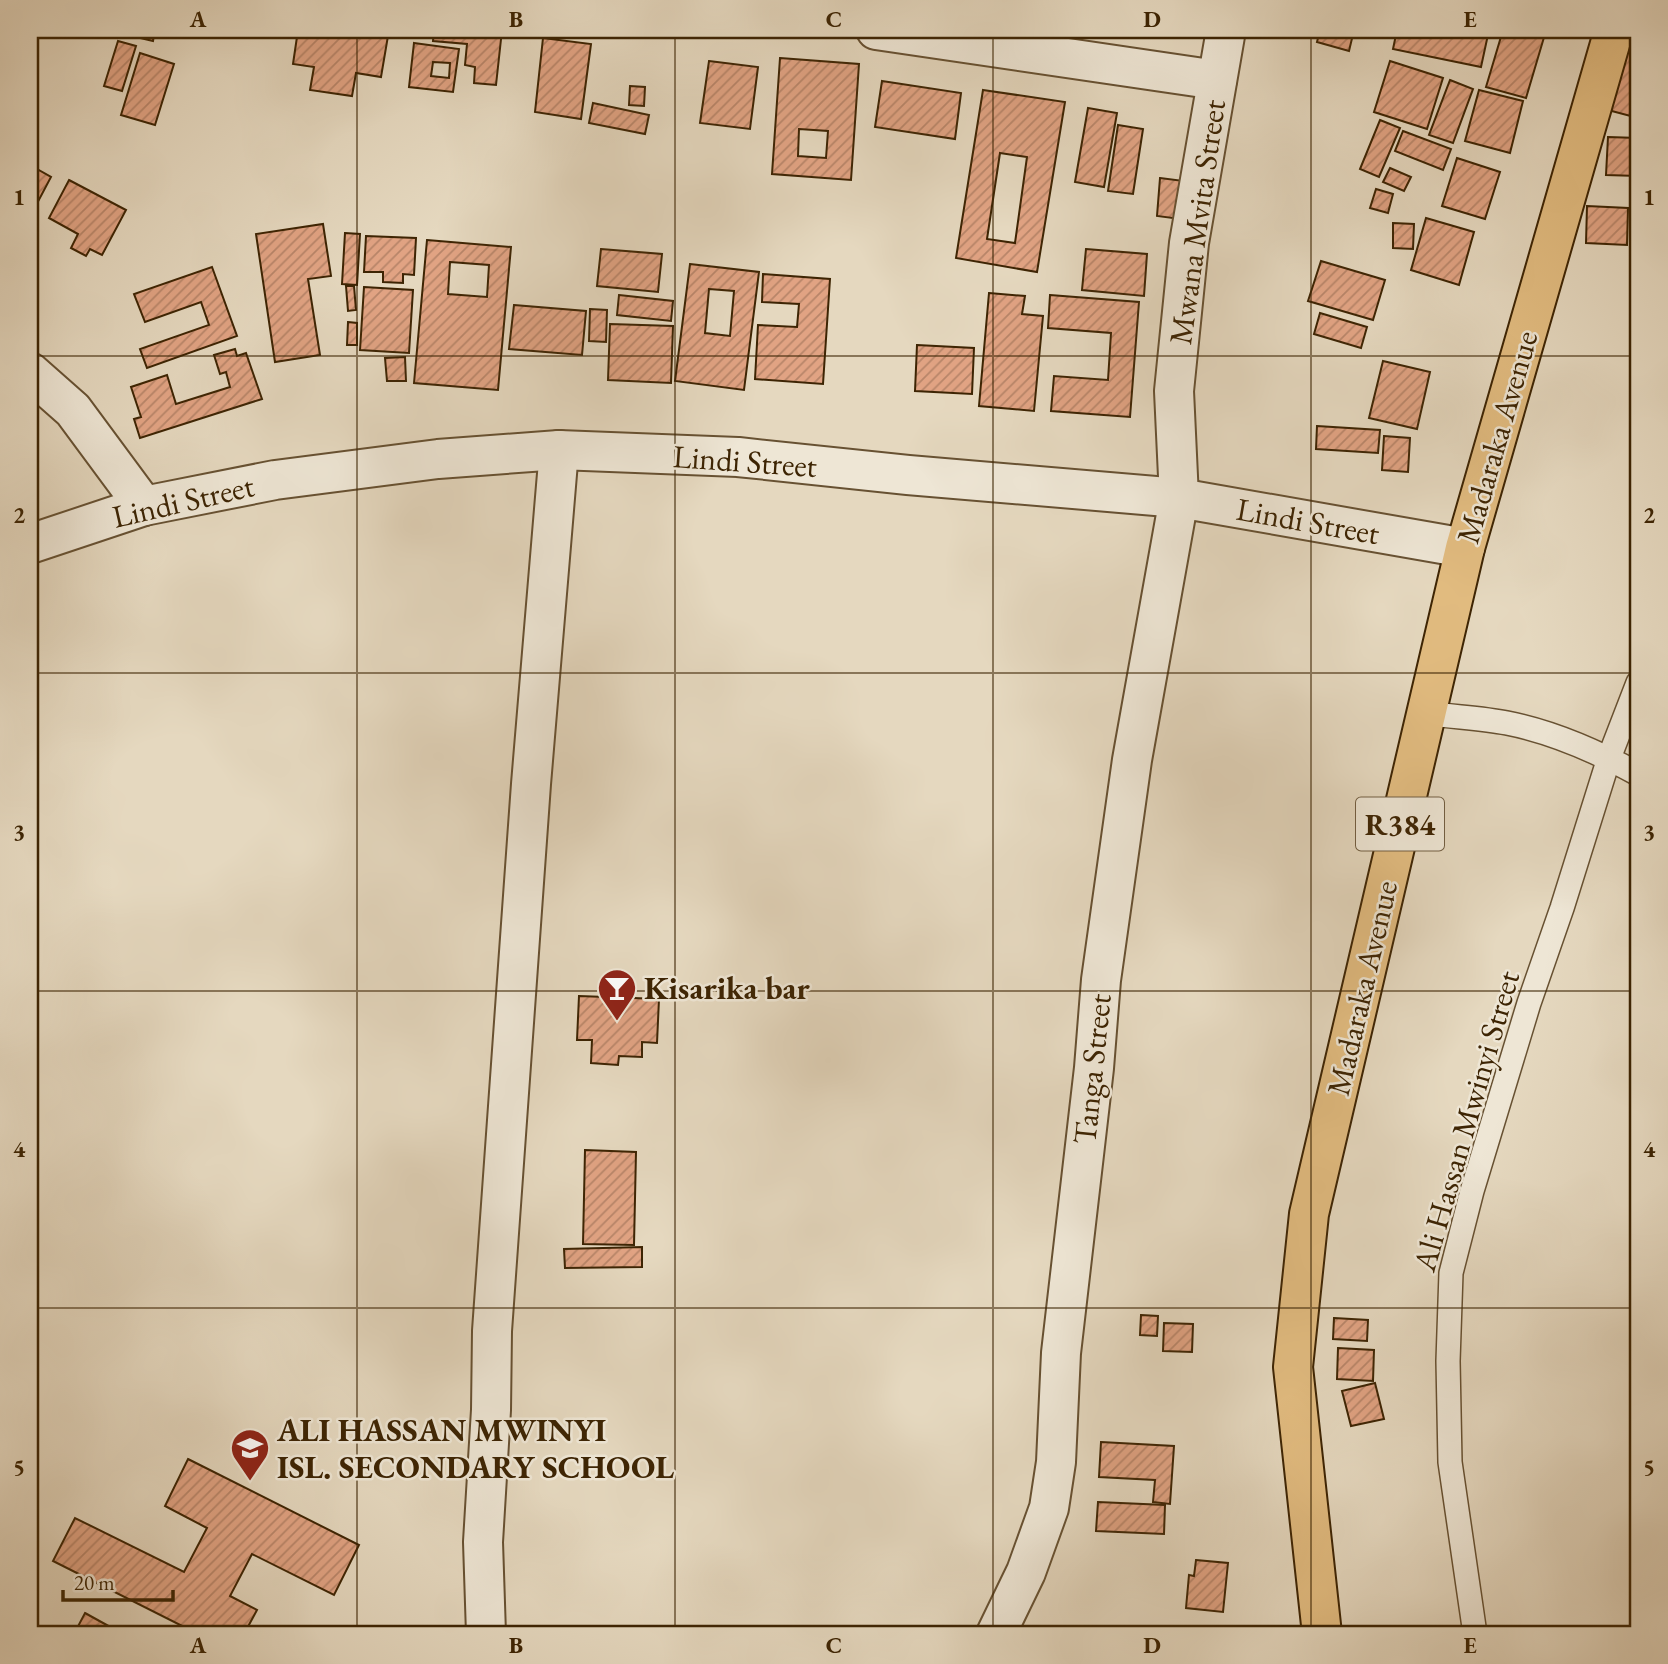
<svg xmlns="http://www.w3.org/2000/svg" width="1668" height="1664" font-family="'EB Garamond',serif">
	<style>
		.building { fill: url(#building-hatch); stroke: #3d2403; stroke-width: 2; fill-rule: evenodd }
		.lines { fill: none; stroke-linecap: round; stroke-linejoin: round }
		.lane-casing { stroke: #675132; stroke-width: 26 }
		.street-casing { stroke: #675132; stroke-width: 42 }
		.primary-casing { stroke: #3d2403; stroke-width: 42 }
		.lane { stroke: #eee6d5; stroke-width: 23 }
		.street { stroke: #eee6d5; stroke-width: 38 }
		.primary { stroke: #e2bc80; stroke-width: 38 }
		.grid { fill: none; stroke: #3d2403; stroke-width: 2; stroke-opacity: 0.55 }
		.labels { text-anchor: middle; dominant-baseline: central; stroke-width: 5; stroke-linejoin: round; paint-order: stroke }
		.shield { fill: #eee6d5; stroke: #725e42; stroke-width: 2 }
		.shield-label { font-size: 30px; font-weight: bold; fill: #3d2403 }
		.street-label { font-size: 32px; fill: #3d2403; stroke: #eee6d5 }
		.poi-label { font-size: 32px; font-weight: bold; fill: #3d2403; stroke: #eee6d5; text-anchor: start }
		.neatline { fill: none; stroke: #3d2403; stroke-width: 2.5 }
		.grid-label { font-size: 23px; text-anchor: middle; font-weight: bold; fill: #3d2403 }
	</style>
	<defs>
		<pattern id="building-hatch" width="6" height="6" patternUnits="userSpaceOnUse" patternTransform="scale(1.75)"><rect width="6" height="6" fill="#e1a383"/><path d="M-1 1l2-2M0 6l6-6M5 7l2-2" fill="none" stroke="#b88569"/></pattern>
	</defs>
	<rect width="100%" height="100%" fill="#e5d8bf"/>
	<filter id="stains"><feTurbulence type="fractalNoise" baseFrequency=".00286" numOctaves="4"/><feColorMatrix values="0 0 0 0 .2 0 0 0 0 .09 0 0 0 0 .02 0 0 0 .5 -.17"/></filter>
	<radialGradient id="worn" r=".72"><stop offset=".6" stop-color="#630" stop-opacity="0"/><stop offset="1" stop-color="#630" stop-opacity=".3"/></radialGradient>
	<g class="building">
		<polygon points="116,30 155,30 153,41 115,32"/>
		<polygon points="298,30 389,30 381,77 356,73 352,96 310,90 314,67 293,64"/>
		<polygon points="434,30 502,30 496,85 474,83 475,67 465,65 467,44 433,41"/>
		<polygon points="1320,30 1354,30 1349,51 1317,42"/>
		<polygon points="1397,30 1489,30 1481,67 1393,49"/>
		<polygon points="1503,30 1532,30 1545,34 1526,98 1486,87"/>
		<polygon points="543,38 591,44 581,119 535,112"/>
		<polygon points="118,41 136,46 122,91 104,86"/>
		<path d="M414,43L459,49L453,92L409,87ZM433,62L450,63L449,78L431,76Z"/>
		<polygon points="1625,47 1638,50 1638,118 1608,110"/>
		<polygon points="140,53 174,64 155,125 121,115"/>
		<path d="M780,58L859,64L851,180L772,174ZM799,129L828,131L826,158L798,156Z"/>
		<polygon points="709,61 758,67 750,129 700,123"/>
		<polygon points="1390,61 1443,78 1427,129 1374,112"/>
		<polygon points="1450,80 1473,89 1453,143 1429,135"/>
		<polygon points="882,81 961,93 955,139 875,127"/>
		<polygon points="630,86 645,87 644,106 629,105"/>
		<path d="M983,90L1065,102L1037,272L956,258ZM1000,153L1027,157L1015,243L987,239Z"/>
		<polygon points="1479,90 1523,101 1510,153 1465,141"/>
		<polygon points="593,103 649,115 645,134 589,123"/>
		<polygon points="1088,108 1117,113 1104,187 1075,182"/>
		<polygon points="1380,120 1400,128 1379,177 1360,169"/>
		<polygon points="1118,125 1143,129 1133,194 1108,191"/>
		<polygon points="1403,131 1451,149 1443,170 1395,151"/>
		<polygon points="1608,137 1638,138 1638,176 1606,175"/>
		<polygon points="1457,158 1500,172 1485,219 1442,206"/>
		<polygon points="30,165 51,177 32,213 30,212"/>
		<polygon points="1390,168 1411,177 1404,191 1383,182"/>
		<polygon points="1160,178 1184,181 1180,219 1157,216"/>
		<polygon points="69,180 126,210 102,255 90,249 86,256 71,248 78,234 49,218"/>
		<polygon points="1376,189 1393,194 1388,213 1370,208"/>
		<polygon points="1587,206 1628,208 1627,245 1586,243"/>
		<polygon points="1426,218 1474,232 1459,285 1411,270"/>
		<polygon points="1393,223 1414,224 1413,249 1393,248"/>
		<polygon points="323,224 331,276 308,279 320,355 275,362 256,234"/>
		<polygon points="345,233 360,234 357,285 342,284"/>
		<polygon points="366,236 416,238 414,275 403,274 403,283 383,282 383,272 364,272"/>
		<path d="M427,240L511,247L498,390L414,383ZM450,262L489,265L487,297L448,294Z"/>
		<polygon points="601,249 662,254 658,292 597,286"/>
		<polygon points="1086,249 1147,254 1144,296 1082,290"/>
		<polygon points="1321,261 1385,280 1373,320 1308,301"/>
		<path d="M690,264L759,272L744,390L675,381ZM709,289L734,291L730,336L705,333Z"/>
		<polygon points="212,267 237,336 147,368 140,349 209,325 201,302 145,322 134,294"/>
		<polygon points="763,274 830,279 823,384 755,379 758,325 797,327 799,304 762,302"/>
		<polygon points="346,286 354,286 356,310 348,311"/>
		<polygon points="364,287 413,290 409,353 360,350"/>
		<polygon points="989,293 1025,296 1022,314 1043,316 1034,411 979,406"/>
		<polygon points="619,295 673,301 671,321 617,315"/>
		<polygon points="1050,295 1139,302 1130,417 1051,411 1054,376 1108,380 1111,333 1048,328"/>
		<polygon points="514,305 586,311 582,355 509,349"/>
		<polygon points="590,309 607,310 606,342 589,341"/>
		<polygon points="1320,313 1367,327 1361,348 1314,334"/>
		<polygon points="348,322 357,323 357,345 347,345"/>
		<polygon points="610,324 673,326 671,383 608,380"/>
		<polygon points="917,345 974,348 972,394 915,391"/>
		<polygon points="235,349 237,356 246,353 262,399 140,438 134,419 141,417 131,387 167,375 176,404 230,387 226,372 220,374 214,355"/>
		<polygon points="405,357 406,381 387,381 385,358"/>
		<polygon points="1383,361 1430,372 1417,429 1369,418"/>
		<polygon points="1317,426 1380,430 1378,453 1316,449"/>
		<polygon points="1384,436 1410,438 1408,472 1382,470"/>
		<polygon points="579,996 659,999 657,1043 642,1042 642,1057 619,1056 618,1065 591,1063 592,1040 577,1040"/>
		<polygon points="585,1150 636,1152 634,1245 583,1244"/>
		<polygon points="642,1247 642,1267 565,1268 564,1249"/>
		<polygon points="1141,1315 1158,1316 1157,1336 1140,1335"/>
		<polygon points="1334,1318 1368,1320 1367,1341 1333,1339"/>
		<polygon points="1164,1323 1193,1324 1192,1352 1163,1351"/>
		<polygon points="1338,1348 1374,1350 1373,1381 1337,1379"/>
		<polygon points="1375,1383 1384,1419 1351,1426 1342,1391"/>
		<polygon points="1101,1442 1174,1446 1170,1504 1153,1502 1155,1480 1099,1477"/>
		<polygon points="188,1459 359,1545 334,1595 252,1554 230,1596 257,1610 244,1634 198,1634 53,1561 75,1518 184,1572 207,1528 165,1506"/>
		<polygon points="1098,1502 1165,1505 1164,1534 1096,1531"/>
		<polygon points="1196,1560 1228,1563 1223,1612 1186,1608 1189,1575 1194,1576"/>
		<polygon points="85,1613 123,1634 74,1634"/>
	</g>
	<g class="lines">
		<g class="lane-casing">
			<g id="lane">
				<path d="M1426,713C1453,717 1481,718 1507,723C1553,732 1598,752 1638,774"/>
				<polyline points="1475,1634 1450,1462 1448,1361 1451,1273 1472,1191 1529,1003 1562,908 1609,758 1638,683"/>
			</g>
		</g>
		<g class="street-casing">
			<g id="street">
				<polyline points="876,30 1217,80"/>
				<polyline points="30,372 73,410 144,506"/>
				<polyline points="30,544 144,506 275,480 438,459 559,450 738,457 908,475 1179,498 1465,548"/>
				<polyline points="486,1634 483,1542 491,1410 492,1331 531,784 559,450"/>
				<polyline points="996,1634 1026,1572 1049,1508 1056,1462 1061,1353 1094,1068 1101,980 1132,760 1179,498 1174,391 1189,243 1226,30"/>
			</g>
		</g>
		<g class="primary-casing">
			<polyline id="primary" points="1322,1634 1293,1367 1309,1214 1465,548 1614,30"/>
		</g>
		<use href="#lane" class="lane"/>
		<use href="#street" class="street"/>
		<use href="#primary" class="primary"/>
	</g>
	<path class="grid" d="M357,30V1634M675,30V1634M993,30V1634M1311,30V1634M30,356H1638M30,673H1638M30,991H1638M30,1308H1638"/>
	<defs>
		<g id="bar-pin" transform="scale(2.0125)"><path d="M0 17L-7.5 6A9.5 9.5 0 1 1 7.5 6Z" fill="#8f2418" stroke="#eee6d5"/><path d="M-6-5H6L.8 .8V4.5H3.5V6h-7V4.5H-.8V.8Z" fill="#fff"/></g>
		<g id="school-pin" transform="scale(2.0125)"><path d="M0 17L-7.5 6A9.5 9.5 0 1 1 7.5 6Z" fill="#8f2418" stroke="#eee6d5"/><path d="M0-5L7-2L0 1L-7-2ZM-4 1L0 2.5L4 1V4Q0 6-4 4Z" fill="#fff"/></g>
	</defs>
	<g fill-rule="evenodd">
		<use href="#bar-pin" x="617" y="988"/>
		<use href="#school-pin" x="250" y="1448"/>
	</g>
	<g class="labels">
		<rect class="shield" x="1356" y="797.5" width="88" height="53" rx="5"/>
		<g class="shield-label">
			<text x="1400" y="824">R384</text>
		</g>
		<g class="street-label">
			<text transform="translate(1197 222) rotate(-82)">Mwana Mvita Street</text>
			<text transform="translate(1497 437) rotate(-74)">Madaraka Avenue</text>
			<text transform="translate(745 461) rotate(4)">Lindi Street</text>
			<text transform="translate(183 501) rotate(-13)">Lindi Street</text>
			<text transform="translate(1308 521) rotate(10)">Lindi Street</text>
			<text transform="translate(1362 988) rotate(-77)">Madaraka Avenue</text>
			<text transform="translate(1092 1069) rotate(-84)">Tanga Street</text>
			<text transform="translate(1466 1121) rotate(-74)">Ali Hassan Mwinyi Street</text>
		</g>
		<g class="poi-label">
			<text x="644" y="988">Kisarika bar</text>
			<text x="277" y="1430">ALI HASSAN MWINYI<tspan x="277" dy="37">ISL. SECONDARY SCHOOL</tspan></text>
		</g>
	</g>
	<rect width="1668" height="1664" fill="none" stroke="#e5d8bf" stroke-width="77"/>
	<path d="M63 1590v10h110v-10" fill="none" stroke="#3d2403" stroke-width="3.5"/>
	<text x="74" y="1590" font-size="21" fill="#3d2403" stroke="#eee6d5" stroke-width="5" paint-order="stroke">20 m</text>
	<rect x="38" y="38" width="1592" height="1588" class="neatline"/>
	<g class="grid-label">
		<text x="198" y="27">A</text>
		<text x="516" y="27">B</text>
		<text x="834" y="27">C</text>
		<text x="1152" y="27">D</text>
		<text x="1470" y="27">E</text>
		<text x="19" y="205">1</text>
		<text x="1649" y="205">1</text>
		<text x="19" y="523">2</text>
		<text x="1649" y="523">2</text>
		<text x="19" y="840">3</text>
		<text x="1649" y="840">3</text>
		<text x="19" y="1157">4</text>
		<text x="1649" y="1157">4</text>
		<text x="19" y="1475">5</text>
		<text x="1649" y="1475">5</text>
		<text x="198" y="1653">A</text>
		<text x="516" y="1653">B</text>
		<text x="834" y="1653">C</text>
		<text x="1152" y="1653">D</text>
		<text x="1470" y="1653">E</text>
	</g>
	<rect width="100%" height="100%" filter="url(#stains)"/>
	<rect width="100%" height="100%" fill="url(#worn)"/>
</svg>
